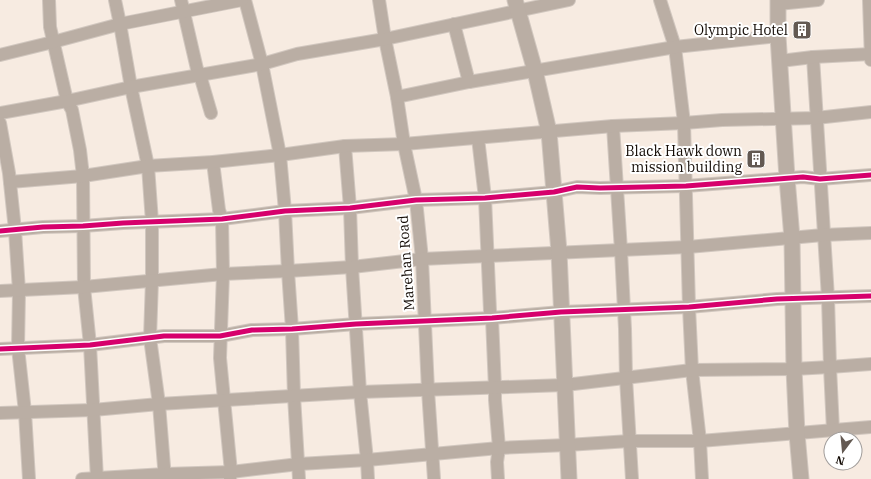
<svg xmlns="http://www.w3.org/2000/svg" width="871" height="479" font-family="'IBM Plex Serif',serif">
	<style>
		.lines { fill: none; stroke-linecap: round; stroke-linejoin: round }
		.minor-casing { stroke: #d1c7bf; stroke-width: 14 }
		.tertiary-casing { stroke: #d1c7bf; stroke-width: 17 }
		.minor { stroke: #baaea4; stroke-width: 12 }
		.tertiary { stroke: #baaea4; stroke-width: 15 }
		.cycleway-casing { stroke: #fff; stroke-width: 8 }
		.cycleway { stroke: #d6006c; stroke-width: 5 }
		.labels { text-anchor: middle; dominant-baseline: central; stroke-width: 4; stroke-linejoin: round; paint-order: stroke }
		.poi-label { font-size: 14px; fill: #130b05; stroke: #fff; text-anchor: end }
		.street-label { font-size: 14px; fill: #130b05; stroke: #fff }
	</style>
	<rect width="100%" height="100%" fill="#f7ebe1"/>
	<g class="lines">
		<g class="minor-casing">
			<g id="minor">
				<polyline points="49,0 50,27 67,101 72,110 80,150 83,176 84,287 90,345 97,479"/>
				<polyline points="115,0 120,24 131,87 148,166 152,222 152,280 150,338 159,404 165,479"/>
				<polyline points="181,0 197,69 200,75 211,113"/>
				<polyline points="245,0 262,64 280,155 285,211 288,271 292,329 294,396 299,479"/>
				<polyline points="379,0 385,39 397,97 404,144 416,200 422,259 428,390 434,479"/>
				<polyline points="660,0 675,47 684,123 689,307 692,370 700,441 702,479"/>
				<polyline points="869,0 871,60"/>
				<polyline points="778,4 818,0"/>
				<polyline points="454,24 469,82"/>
				<polyline points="0,55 53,42 120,24 242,0"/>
				<polyline points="813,57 828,298 830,367 833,430"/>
				<polyline points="780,61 813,57 871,54"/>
				<polyline points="397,97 469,82 675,47 778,36"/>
				<polyline points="0,113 67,101 131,87 262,64 297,54 385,39 569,0"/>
				<polyline points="0,123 9,173 15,230 19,291 18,348 25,412 29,479"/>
				<polyline points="613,126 621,251 624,310 625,329 626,378 632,479"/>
				<polyline points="478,138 485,198 490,311 492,318 495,388 495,400 499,448 497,462 498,479"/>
				<polyline points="345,146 350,208 352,267 360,392 367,460 368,479"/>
				<polyline points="213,162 219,210 222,219 223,274 220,358 231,472 230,479"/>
				<polyline points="10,182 83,176 148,166 213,162 280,155 345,146 404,144 613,126 684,123 722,120 816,118 871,112"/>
				<polyline points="0,231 43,227 83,226 123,223 222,219 285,211 350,208 416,200 485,198 554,192 577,187 600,188 686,186 803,177 820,179 871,175"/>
				<polyline points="0,291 84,287 223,274 288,271 352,267 422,259 487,256 688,247 823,235 871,233"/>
				<polyline points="0,349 90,345 164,336 220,336 252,330 292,329 356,324 492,318 561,312 689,307 777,299 871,296"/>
				<polyline points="0,413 93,410 159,404 360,392 565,385 692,370 794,369 830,367 871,364"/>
				<polyline points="82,479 165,474 231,472 299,464 367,460 499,448 567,445 630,441 700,441 871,427"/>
			</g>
		</g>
		<g class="tertiary-casing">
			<g id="tertiary">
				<polyline points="515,0 535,71 549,132 559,252 569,479"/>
				<polyline points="778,0 778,36 787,178 792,238 794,369 797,434 801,479"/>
			</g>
		</g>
		<use href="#minor" class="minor"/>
		<use href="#tertiary" class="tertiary"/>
		<g class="cycleway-casing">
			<g id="cycleway">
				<polyline points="0,231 43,227 83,226 123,223 222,219 285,211 350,208 416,200 485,198 554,192 577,187 600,188 686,186 803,177 820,179 871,175"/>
				<polyline points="0,349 90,345 164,336 220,336 252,330 292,329 356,324 492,318 561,312 689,307 777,299 871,296"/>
			</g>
		</g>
		<use href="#cycleway" class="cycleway"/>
	</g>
	<defs>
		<g id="building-square" transform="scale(1)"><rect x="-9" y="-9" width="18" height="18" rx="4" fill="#635952" stroke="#fff"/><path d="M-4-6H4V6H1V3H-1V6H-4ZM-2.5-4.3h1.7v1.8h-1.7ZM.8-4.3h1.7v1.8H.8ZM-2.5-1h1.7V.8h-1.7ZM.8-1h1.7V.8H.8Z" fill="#fff"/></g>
	</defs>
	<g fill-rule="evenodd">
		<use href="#building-square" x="802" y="30"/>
		<use href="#building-square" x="756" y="159"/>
	</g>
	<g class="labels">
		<g class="poi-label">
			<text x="788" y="30">Olympic Hotel</text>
			<text x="742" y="151">Black Hawk down<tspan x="742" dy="16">mission building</tspan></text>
		</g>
		<g class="street-label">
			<text transform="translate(406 263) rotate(-94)">Marehan Road</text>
		</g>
	</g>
	<g transform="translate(843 451) rotate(196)"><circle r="19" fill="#ffffff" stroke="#a19d9b"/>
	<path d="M0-3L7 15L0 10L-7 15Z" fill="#635952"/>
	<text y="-6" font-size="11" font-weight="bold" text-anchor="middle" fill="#130b05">N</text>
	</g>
</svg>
